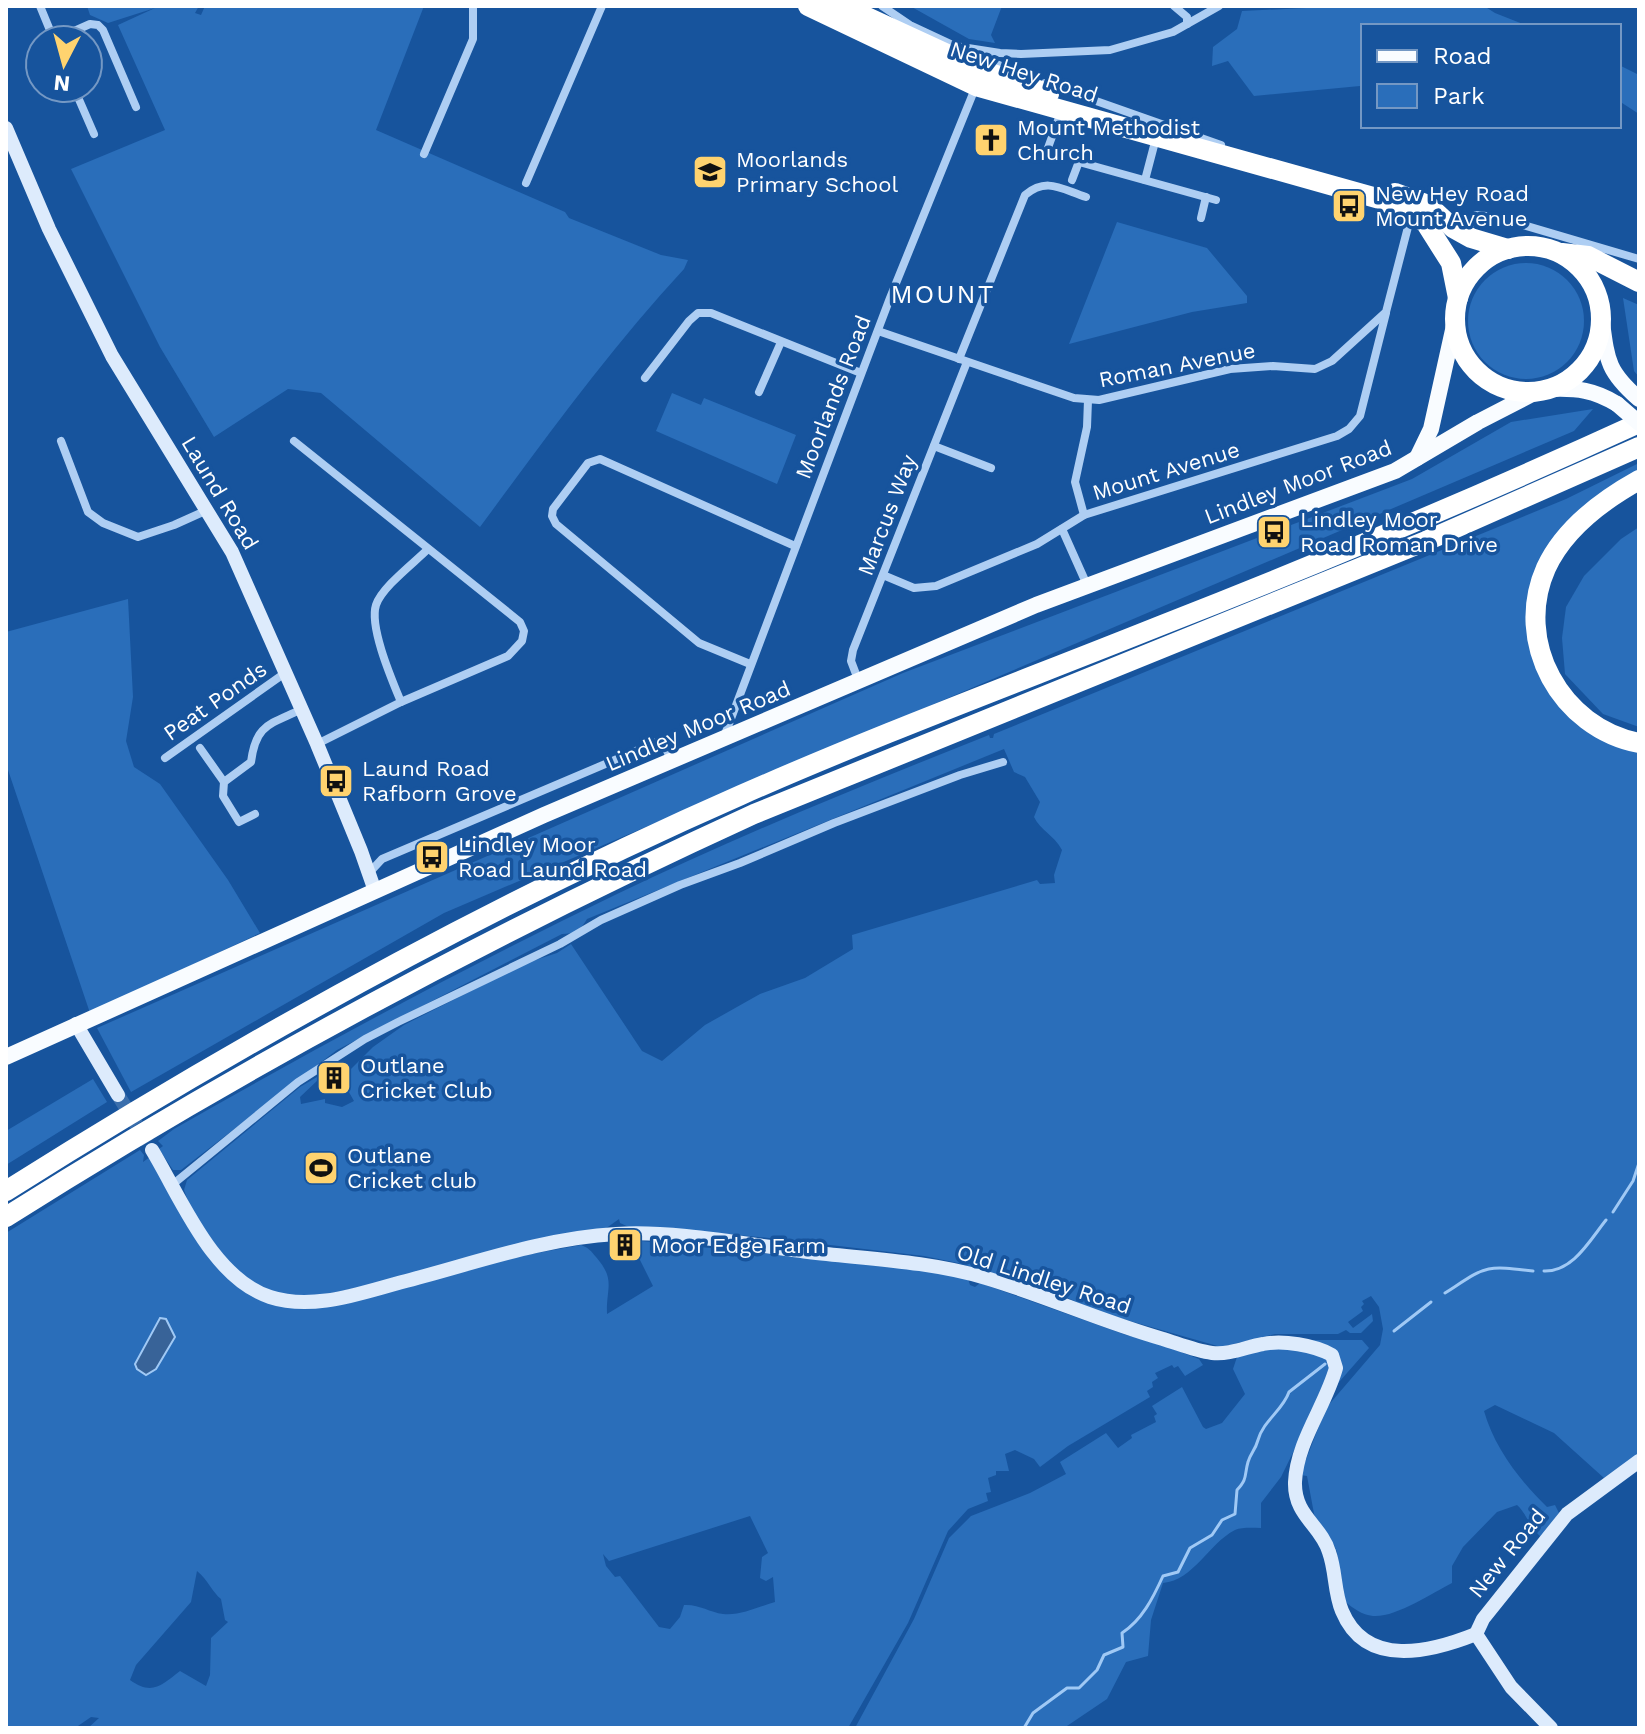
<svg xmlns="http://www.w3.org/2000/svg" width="1645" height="1734" font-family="'Work Sans',sans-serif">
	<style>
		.green { fill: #2a6eba; fill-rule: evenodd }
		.water { fill: #386398; stroke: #a0c9f5; stroke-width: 2 }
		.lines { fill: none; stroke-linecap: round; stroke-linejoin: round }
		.stream { stroke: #a0c9f5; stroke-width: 3 }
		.secondary-tunnel { stroke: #3a6eac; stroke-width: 14; stroke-dasharray: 14 7; stroke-linecap: butt }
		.street { stroke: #aecef3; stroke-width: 8 }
		.secondary { stroke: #ddebfc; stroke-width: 14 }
		.primary { stroke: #f9fcff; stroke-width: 16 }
		.highway { stroke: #fff; stroke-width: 20 }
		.primary-bridge { stroke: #f9fcff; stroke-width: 16 }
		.labels { text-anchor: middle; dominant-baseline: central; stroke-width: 7; stroke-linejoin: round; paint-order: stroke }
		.street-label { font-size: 22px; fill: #fff; stroke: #17549d }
		.poi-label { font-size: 22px; fill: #fff; stroke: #17549d; text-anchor: start }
		.quarter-label { font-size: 26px; letter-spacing: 2px; fill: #fff; stroke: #17549d }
	</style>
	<rect width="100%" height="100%" fill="#17549d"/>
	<g class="green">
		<path d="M87,6H199L195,13L201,15L205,6H424L376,130L565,212L569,218L661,255L688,260L684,269C609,350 545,439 480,527L321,393L288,389L214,437L160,347L71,169L165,130L118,25L155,8L108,23L90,15Z"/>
		<polygon points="910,6 1002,6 991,35 995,43 969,39"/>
		<polygon points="1348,6 1484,6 1495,13 1528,26 1363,26 1363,74 1360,86 1254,96 1228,61 1212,66 1213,47 1237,29 1242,11"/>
		<polygon points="1619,65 1639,75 1639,114 1619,101"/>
		<polygon points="1117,222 1207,248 1247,296 1247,303 1192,312 1069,344"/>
		<circle cx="1526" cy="321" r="58"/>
		<polygon points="1623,298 1639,305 1639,377 1634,371"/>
		<polygon points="672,393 701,405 704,398 796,435 777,484 656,431"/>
		<polygon points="1593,409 1574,431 444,913 131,1092 97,1028 903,673 1412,479 1511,422"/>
		<path d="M1639,463V475L1540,573L1545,678L1639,749V1455L1604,1478L1554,1433L1495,1405L1484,1411C1494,1447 1520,1481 1547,1507L1555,1505L1559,1513L1541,1537C1530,1528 1527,1514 1517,1505L1497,1512L1463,1547L1452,1566V1583C1432,1593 1395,1618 1373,1616C1362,1615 1353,1608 1344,1601L1337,1552L1334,1545L1312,1521L1315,1519L1307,1476L1300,1475L1326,1408L1380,1345L1383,1329L1379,1307L1371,1296L1362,1301L1364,1304L1361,1307L1363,1311L1348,1322L1353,1328L1372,1314L1373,1321L1361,1333H1350L1346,1330L1338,1334H1275L1221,1347L1102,1313L1047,1289L958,1263L924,1256L779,1239L667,1228H631L620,1223L619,1219L605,1229L372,1285L305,1298L266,1291L230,1265L192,1212L184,1190L187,1180L300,1087L317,1077L319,1079L300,1097L301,1104L325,1099V1103L342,1107L354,1101L334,1066L351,1069L373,1047L404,1025L526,963L557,953L571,944L642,1051L662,1061L705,1025L760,994L805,978L853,949L852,935L1037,880L1040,884L1055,883L1054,875L1062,850C1054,835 1040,830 1034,817L1040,802L1025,777L1014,772L1004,749L587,919C581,930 574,934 562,934L337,1050L181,1170H173L159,1149L163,1146L158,1141L174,1129C319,1046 466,967 617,894C738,836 863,785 989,735L990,738H993L994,734L1566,499Z"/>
		<polygon points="1639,527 1639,727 1603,714 1565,674 1562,638 1566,607 1584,576 1621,539"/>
		<polygon points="128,599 133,697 126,741 134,767 160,784 228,880 260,933 90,1013 6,764 6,632"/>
		<polygon points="93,1079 107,1102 6,1165 6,1131"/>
		<path d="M140,1150L144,1155L143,1162L150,1157L219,1269L290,1306L499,1260L581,1245C589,1248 591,1251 596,1257C616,1280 606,1287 607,1314L653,1286L636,1252L641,1251V1241L916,1269L968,1279L970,1285L975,1287L980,1283L1126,1335L1152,1341L1199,1359L1203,1365L1185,1376L1178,1366L1174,1368L1172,1365L1155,1373L1158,1378L1152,1382L1153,1387L1147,1391L1150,1397L1068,1446L1040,1467L1034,1459L1015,1450L1005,1454L1009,1471H996V1475L988,1478L991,1492L986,1493L988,1501L968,1509L948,1531L908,1623L848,1728H88L99,1718L91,1717L75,1728H6V1233ZM160,1319L175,1337L156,1369L138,1358ZM750,1516L768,1553L762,1557L760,1578L766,1581L773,1577L775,1602C758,1607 740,1616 723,1614C709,1612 699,1604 684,1605L680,1617L670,1629L659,1627L620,1576L615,1577L606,1566L603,1554L609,1561ZM197,1571C208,1580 213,1593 221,1599L225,1620L228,1622L211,1638L210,1675L206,1686L180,1671C162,1685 152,1696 130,1680L136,1665L191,1602Z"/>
		<path d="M1279,1340H1362L1369,1348L1332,1390L1341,1365L1324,1354L1333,1371L1281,1477L1261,1503V1528C1253,1528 1242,1527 1235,1530C1208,1544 1194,1580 1163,1583L1151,1620L1148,1656L1126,1662L1107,1699L1064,1728H855L914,1619L949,1538L971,1516L1030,1493L1066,1474L1060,1462L1106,1433L1118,1448L1132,1438L1131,1435L1156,1422L1154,1416L1157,1414L1152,1406L1182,1387L1203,1427L1206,1429L1222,1423L1245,1394L1233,1369L1238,1354Z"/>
	</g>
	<polygon class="water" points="160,1318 166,1319 175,1337 156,1369 146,1375 137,1369 135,1364"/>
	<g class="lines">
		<g class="stream">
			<polyline points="1613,1212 1633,1181 1639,1163"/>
			<path d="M1544,1271C1573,1272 1590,1240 1606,1220"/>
			<path d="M1445,1293C1487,1266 1483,1265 1533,1271"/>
			<polyline points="1394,1331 1431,1302"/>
			<path d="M1024,1728L1033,1713L1067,1688H1079L1097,1670L1104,1655L1123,1647L1122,1633C1142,1620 1153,1598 1163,1576L1178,1572L1190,1548L1212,1535L1222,1520L1235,1514L1237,1490C1248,1478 1244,1476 1248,1462C1251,1452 1255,1451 1258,1440C1263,1421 1283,1410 1289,1392L1325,1364"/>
		</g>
		<polyline class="secondary-tunnel" points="118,1095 152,1150"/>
		<g class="street">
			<polyline points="40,6 54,40"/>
			<polyline points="882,6 910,25 955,46 1000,53 1021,54 1110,50 1173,32 1219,6"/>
			<polyline points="1174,6 1187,17 1187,24"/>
			<polyline points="54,40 90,24 98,25 103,30 136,107"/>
			<polyline points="967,51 1010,70"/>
			<polyline points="1045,83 1221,145"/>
			<polyline points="74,88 94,134"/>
			<polyline points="424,154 473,39 473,6"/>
			<polyline points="1045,156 1061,112"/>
			<polyline points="1079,162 1216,200"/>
			<polyline points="1072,180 1083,151"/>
			<polyline points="1145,180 1156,138"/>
			<polyline points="526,183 602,6"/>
			<polyline points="1201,218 1206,197"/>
			<polyline points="1465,233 1476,215 1496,217 1639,259"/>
			<polyline points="878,331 1074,398 1099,400 1230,369 1273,366 1315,369 1332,361 1386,312 1408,227"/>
			<path d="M959,359L1025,195C1047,177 1061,189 1086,197"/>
			<polyline points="645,378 689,321 698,313 711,313 861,373"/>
			<polyline points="759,392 781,342"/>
			<polyline points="61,441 88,512 103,523 138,537 174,525 205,511"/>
			<polyline points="294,441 520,622 524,631 522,641 508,656 401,702 317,744"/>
			<polyline points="934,446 991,468"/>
			<polyline points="1084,515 1075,482 1087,427 1088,400"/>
			<polyline points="1062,529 1087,585"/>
			<polyline points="883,575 914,588 936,586 1037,544 1084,515 1337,436 1349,429 1360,416 1386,313"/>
			<polyline points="750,664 699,643 556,524 552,516 553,509 588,463 600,459 795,546"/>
			<polyline points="859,682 851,661 853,650 967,362"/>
			<path d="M401,702C392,680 369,627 376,605C382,587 414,563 428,549"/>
			<polyline points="724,737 890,298 976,86"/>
			<polyline points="200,748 224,782"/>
			<polyline points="165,758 285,673"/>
			<path d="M255,814L239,822L223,796L224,782L251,762C256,724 269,725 302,709"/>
			<polyline points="369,873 382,859 657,742 664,745 672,761"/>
			<polyline points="172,1185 298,1082 365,1039 398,1022 560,944 601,920 680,885 740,863 834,823 960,775 1003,762"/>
		</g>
		<g class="secondary">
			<polyline points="6,128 49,229 112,356 232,552 317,744 361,851 375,891"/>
			<polyline points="76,1024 118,1095"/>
			<path d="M152,1150C181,1198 212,1278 270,1297C313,1311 360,1293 402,1282C472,1264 543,1238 616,1234C674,1230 749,1245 808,1252C867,1259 928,1261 986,1278C1046,1296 1103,1322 1163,1339C1179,1344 1196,1351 1212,1353C1230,1355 1246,1347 1263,1344C1283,1340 1314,1345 1332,1355L1336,1368C1325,1407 1297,1441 1295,1482C1294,1516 1321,1525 1329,1552C1336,1571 1334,1592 1342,1611C1366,1669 1431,1652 1476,1634"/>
			<polyline points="1476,1634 1483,1619 1567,1514 1639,1461"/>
			<polyline points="1476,1634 1511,1687 1551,1728"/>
		</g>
		<g class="primary">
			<path d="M1602,322C1607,361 1608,372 1639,399"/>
			<path d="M1551,389C1577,388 1594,390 1617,404"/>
			<polyline points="1417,458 1431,429 1455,321"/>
			<polyline points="6,1057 544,815 1036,605 1395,471 1478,422 1538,391"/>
		</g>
		<g class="highway">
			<polyline points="808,6 976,86 1380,199 1425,222 1451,263 1458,298"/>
			<polyline points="843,6 982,70 1049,94"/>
			<polyline points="1395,193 1428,205 1453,228 1471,238 1508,249"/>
			<circle cx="1528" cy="319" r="73"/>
			<polyline points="1562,253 1588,256 1639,282"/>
			<path d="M1639,480C1603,500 1564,529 1546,568C1513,642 1561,728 1639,743"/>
			<path d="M6,1191C241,1043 486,907 741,795C879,734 1022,681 1162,625C1323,562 1482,495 1639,423"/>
			<path d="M6,1217C246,1065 496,932 754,814L1426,541L1639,447"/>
		</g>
		<polyline class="primary-bridge" points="1617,404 1639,423"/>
	</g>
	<defs>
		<g id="church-square" transform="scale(1.8)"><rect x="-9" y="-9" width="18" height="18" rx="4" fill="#ffd36f" stroke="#17549d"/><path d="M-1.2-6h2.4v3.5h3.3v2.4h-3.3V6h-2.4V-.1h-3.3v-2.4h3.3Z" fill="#111"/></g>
		<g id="school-square" transform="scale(1.8)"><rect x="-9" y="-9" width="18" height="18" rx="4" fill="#ffd36f" stroke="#17549d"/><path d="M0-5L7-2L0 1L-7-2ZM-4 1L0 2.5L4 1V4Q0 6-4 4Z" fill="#111"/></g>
		<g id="bus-square" transform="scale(1.8)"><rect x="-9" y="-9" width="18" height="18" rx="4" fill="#ffd36f" stroke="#17549d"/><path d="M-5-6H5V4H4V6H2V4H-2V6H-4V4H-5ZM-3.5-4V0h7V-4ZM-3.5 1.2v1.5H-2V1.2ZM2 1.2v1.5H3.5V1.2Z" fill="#111"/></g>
		<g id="building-square" transform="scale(1.8)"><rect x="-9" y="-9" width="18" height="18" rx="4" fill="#ffd36f" stroke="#17549d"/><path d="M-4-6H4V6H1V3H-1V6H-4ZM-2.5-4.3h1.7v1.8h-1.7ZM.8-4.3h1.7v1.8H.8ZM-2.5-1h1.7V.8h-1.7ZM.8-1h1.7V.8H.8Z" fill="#111"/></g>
		<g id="stadium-square" transform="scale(1.8)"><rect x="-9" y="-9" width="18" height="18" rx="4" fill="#ffd36f" stroke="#17549d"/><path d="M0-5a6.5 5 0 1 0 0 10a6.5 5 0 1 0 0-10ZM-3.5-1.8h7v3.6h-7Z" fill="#111"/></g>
	</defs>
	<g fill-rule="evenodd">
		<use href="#church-square" x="991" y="140"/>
		<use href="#school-square" x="710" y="172"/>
		<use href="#bus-square" x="1349" y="206"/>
		<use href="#bus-square" x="1274" y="532"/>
		<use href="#bus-square" x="336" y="781"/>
		<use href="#bus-square" x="432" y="857"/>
		<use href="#building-square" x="334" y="1078"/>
		<use href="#stadium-square" x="321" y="1168"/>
		<use href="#building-square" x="625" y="1245"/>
	</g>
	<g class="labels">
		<g class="street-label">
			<text transform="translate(1024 72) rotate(18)">New Hey Road</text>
			<text transform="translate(1177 365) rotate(-11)">Roman Avenue</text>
			<text transform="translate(833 397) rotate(-69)">Moorlands Road</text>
			<text transform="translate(1166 471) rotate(-17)">Mount Avenue</text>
			<text transform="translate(1298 482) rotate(-21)">Lindley Moor Road</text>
			<text transform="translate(220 493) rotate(59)">Laund Road</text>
			<text transform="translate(887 515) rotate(-69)">Marcus Way</text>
			<text transform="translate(215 701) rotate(-35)">Peat Ponds</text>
			<text transform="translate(698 726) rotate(-23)">Lindley Moor Road</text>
			<text transform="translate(1044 1279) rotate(18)">Old Lindley Road</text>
			<text transform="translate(1507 1553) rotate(-51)">New Road</text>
		</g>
		<g class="poi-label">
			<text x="1017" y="127">Mount Methodist<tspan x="1017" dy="25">Church</tspan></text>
			<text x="736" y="159">Moorlands<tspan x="736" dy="25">Primary School</tspan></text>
			<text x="1375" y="193">New Hey Road<tspan x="1375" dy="25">Mount Avenue</tspan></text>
			<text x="1300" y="519">Lindley Moor<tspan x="1300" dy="25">Road Roman Drive</tspan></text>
			<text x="362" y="768">Laund Road<tspan x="362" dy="25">Rafborn Grove</tspan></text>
			<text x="458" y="844">Lindley Moor<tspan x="458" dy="25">Road Laund Road</tspan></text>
			<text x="360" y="1065">Outlane<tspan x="360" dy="25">Cricket Club</tspan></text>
			<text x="347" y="1155">Outlane<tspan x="347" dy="25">Cricket club</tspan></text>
			<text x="651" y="1245">Moor Edge Farm</text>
		</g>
		<g class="quarter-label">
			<text x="943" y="294">MOUNT</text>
		</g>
	</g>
	<rect width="1645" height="1734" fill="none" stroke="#ffffff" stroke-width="16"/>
	<rect x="1361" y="24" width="260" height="104" fill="#17549d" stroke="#7498c4" stroke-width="2"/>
	<rect x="1377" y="50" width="40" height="12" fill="#f9fcff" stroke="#7498c4" stroke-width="2"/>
	<text x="1433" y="64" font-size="24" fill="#ffffff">Road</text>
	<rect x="1377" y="84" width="40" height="24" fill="#2a6eba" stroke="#7498c4" stroke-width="2"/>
	<text x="1433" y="104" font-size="24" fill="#ffffff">Park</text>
	<g transform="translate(64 64) rotate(186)"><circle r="38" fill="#17549d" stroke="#7498c4" stroke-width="2"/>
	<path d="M0-6L14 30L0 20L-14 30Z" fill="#ffd36f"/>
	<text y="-12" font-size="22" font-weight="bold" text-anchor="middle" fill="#ffffff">N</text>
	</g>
</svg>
